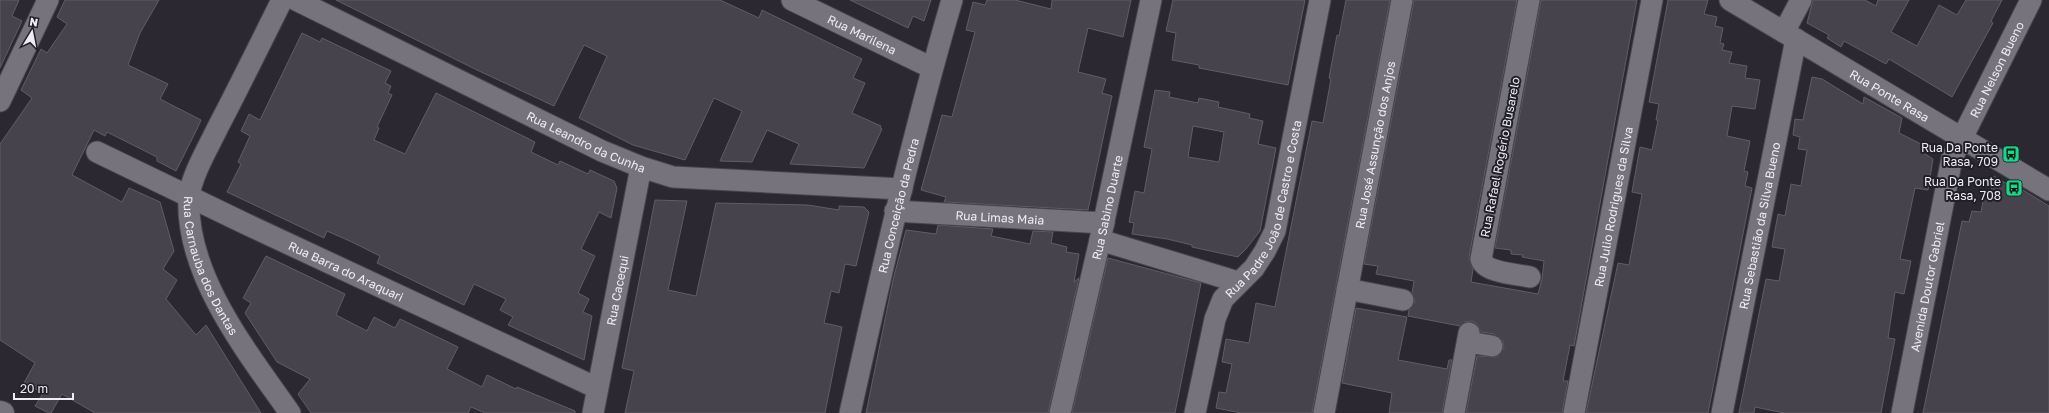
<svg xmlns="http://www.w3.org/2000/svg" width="2049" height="413" font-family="'Golos Text',sans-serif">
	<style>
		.building { fill: #46434d; stroke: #5f5d66; fill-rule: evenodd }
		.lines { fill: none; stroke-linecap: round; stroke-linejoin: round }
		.minor-casing { stroke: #48464d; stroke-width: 23 }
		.secondary-casing { stroke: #48464d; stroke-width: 24 }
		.minor { stroke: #76737d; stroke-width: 21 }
		.secondary { stroke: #76737d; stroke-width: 22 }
		.labels { text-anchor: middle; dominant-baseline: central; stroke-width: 4; stroke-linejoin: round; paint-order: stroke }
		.street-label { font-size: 12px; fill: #efedf3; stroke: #211f27 }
		.poi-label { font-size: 12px; fill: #efedf3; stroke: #211f27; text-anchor: end }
	</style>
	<rect width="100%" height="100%" fill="#2b2831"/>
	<g class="building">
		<polygon points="0,0 19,0 12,16 22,21 0,68"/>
		<polygon points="65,0 159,0 140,33 128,65 168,84 160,99 201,120 197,129 176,171 157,161 157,157 107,132 105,136 94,130 72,175 122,202 129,188 160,202 174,251 163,269 177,280 166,299 196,335 206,325 261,413 95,413 62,394 51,413 49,413 35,406 43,393 24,383 35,363 0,340 0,144 32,98 21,90 41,49 47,53 67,24 57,17"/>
		<polygon points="336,0 720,0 759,18 762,10 862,59 853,78 865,83 852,113 881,126 880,128 882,129 864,168 790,164 799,144 767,130 752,162 720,161 742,111 714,98 685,160 633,145 579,118 607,56 584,45 554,106 477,70"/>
		<polygon points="850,0 931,0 924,21 913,16 908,28"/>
		<polygon points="987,0 1015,0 1051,9 1052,0 1131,0 1123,37 1088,28 1078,72 1106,79 1102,93 1112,96 1088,210 944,202 946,197 921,190 942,115 952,117 975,32 966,30 973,2 985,5"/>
		<polygon points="1173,0 1305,0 1288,85 1199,68 1199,65 1172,60 1176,33 1166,31"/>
		<polygon points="1346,0 1390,0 1312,413 1241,413 1216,408 1219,392 1226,393 1232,364 1222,362 1226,339 1249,343 1256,303 1275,307 1312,121 1323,123 1331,79 1329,78 1337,35 1339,36"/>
		<polygon points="1414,0 1517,0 1469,257 1473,269 1471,282 1538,294 1542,279 1544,261 1522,257 1523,255 1511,254 1511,250 1495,248 1541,0 1637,0 1574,346 1570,345 1563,381 1568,381 1562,413 1466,413 1477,356 1497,357 1504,348 1503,341 1494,334 1481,332 1477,324 1472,321 1465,322 1460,326 1408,316 1409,310 1415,302 1412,293 1414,281 1376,274 1378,266 1364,264"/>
		<polygon points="1668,0 1708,0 1704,14 1717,17 1715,26 1723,28 1720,43 1724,44 1722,50 1732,52 1729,63 1747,66 1745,78 1760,80 1755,109 1732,106 1727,136 1750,141 1744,171 1748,172 1745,186 1752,188 1708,413 1586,413 1618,263 1629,265 1642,194 1632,192 1640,147 1652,150 1658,120 1656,120 1659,104 1649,102"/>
		<polygon points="1813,0 1865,0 1876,6 1878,0 1909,0 1891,32 1917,46 1939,5 1957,15 1966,0 2002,0 1991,21 1993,23 1952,97 1889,59 1886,64 1844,41 1841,47 1827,38 1829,35 1807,23"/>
		<polygon points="302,33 320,42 322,38 391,71 385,83 391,86 388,93 392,95 377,127 379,128 374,140 405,154 436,93 535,142 531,152 558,165 560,161 588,174 590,170 614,181 617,188 611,218 599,212 581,249 595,256 578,293 589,299 583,312 592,316 584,360 508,325 513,317 500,310 506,299 474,284 464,305 377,263 380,256 352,242 327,231 324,238 227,192 241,164 238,162 250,136 241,131 249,114 260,120"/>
		<polygon points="1812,77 1822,79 1863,104 1864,97 1902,118 1899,133 1923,145 1922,152 1933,159 1928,190 1915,188 1900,259 1911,261 1904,294 1895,292 1888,338 1895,339 1881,413 1784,413 1755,407 1754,413 1739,413 1766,279 1779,281 1785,249 1772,247 1778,214 1785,216 1791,184 1801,186 1807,150 1798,149 1800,137 1793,135 1795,119 1803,120"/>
		<path d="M1155,90L1170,92L1169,97L1198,103L1199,98L1219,102L1218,107L1250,114L1249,118L1263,121L1258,144L1276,148L1260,231L1246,249L1238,257L1192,247V245L1167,239L1132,234L1134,223L1129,222L1135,191L1144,193L1152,149L1144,147ZM1193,126L1224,132L1219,162L1188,157Z"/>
		<polygon points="1994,176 2022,193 2023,190 2049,206 2049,413 1923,413 1962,221 1969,222 1972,211 1981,212 1984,196 1990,197"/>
		<polygon points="655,200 687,201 668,290 696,296 716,203 808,205 839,210 839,206 864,207 869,212 856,266 845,264 839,293 831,291 824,323 842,327 825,413 625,413 634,371 622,368"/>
		<polygon points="938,225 993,229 991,236 1030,244 1033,231 1053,232 1051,243 1067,247 1066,252 1079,254 1074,282 1079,278 1048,413 866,413 893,280 906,230 936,234"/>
		<polygon points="266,256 345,294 336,315 367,331 374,317 395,328 400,319 458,347 447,369 482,387 487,375 516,389 517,387 575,411 575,413 485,413 471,407 468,413 311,413 298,394 310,379 277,362 245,313 251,303 243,298"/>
		<polygon points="1108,258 1201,283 1175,413 1072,413"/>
		<polygon points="1356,308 1407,317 1398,360 1447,369 1449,360 1452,360 1442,413 1389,413 1392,393 1342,383"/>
	</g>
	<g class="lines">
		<g class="minor-casing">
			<g id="minor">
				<path id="s1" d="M282,0C261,42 240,85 218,127C209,146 191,176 189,197C185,275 248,353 290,413"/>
				<path id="s2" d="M296,0L602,151L641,167L673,177L902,189"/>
				<path id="s3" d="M792,0L932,68"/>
				<path d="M1529,0L1481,259C1485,273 1517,274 1530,277"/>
				<path id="s4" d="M1730,0L2049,190"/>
				<polyline points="1784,32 1801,0"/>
				<polyline points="0,101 48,0"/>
				<path id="s5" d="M97,152L246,224L597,388"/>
				<path id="s6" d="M895,211L1104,223"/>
				<polyline points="1100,240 1238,282"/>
				<polyline points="1347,289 1403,300"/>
				<polyline points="1468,342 1492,346"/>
				<path id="s7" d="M593,413L641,167"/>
				<path id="s8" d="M850,413C881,274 912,136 952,0"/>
				<path id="s9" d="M1060,413L1100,240L1151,0"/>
				<path id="s10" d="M1195,413L1215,319L1223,299L1254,268L1265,251L1275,231L1320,0"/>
				<path id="s11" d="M1324,413L1402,0"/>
				<polyline points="1454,413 1469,333"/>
				<path id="s12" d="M1574,413L1652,0"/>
				<path id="s13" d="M1722,413L1796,39"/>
				<path id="s14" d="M1902,413L1952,158L2031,0"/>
			</g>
		</g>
		<g class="secondary-casing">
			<polyline id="secondary" points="0,412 3,413"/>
		</g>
		<use href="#minor" class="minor"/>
		<use href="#secondary" class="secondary"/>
	</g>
	<defs>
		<g id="bus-square" transform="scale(0.9)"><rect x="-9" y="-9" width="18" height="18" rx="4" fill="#15d989" stroke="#211f27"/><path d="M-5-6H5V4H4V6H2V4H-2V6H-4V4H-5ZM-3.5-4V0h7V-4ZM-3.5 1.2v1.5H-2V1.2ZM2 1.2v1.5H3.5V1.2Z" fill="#111"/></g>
	</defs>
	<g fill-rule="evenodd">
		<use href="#bus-square" x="2011" y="154"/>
		<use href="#bus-square" x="2014" y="188"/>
	</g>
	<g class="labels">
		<g class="street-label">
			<text stroke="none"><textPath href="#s3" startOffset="78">Rua Marilena</textPath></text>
			<text stroke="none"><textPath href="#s14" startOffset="359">Rua Nelson Bueno</textPath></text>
			<text stroke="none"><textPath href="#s4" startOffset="186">Rua Ponte Rasa</textPath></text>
			<text stroke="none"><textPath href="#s2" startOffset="323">Rua Leandro da Cunha</textPath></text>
			<text stroke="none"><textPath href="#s11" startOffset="273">Rua José Assunção dos Anjos</textPath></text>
			<text transform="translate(1500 157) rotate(-79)">Rua Rafael Rogério Busarelo</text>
			<text stroke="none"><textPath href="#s8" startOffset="213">Rua Conceição da Pedra</textPath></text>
			<text stroke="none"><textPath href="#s12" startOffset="210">Rua Julio Rodrigues da Silva</textPath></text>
			<text stroke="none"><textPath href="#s9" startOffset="211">Rua Sabino Duarte</textPath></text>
			<text stroke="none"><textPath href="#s10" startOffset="220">Rua Padre João de Castro e Costa</textPath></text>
			<text stroke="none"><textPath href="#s6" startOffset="105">Rua Limas Maia</textPath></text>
			<text stroke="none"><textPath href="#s13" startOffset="191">Rua Sebastião da Silva Bueno</textPath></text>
			<text stroke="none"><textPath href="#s1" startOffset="291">Rua Carnauba dos Dantas</textPath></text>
			<text stroke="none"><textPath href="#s5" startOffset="276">Rua Barra do Araquari</textPath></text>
			<text stroke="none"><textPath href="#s14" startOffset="129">Avenida Doutor Gabriel</textPath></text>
			<text stroke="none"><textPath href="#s7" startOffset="125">Rua Cacequi</textPath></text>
		</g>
		<g class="poi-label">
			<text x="1998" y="147">Rua Da Ponte<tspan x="1998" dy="14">Rasa, 709</tspan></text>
			<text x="2001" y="181">Rua Da Ponte<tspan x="2001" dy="14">Rasa, 708</tspan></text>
		</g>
	</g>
	<g transform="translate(32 32) rotate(10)" stroke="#211f27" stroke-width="3" paint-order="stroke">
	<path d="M0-3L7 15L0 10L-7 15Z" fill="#efedf3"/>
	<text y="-6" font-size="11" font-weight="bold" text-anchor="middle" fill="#efedf3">N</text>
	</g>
	<path d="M14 393v6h59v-6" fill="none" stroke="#efedf3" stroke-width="2"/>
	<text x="20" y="393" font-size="12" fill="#efedf3" stroke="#211f27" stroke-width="3" paint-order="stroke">20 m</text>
</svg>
